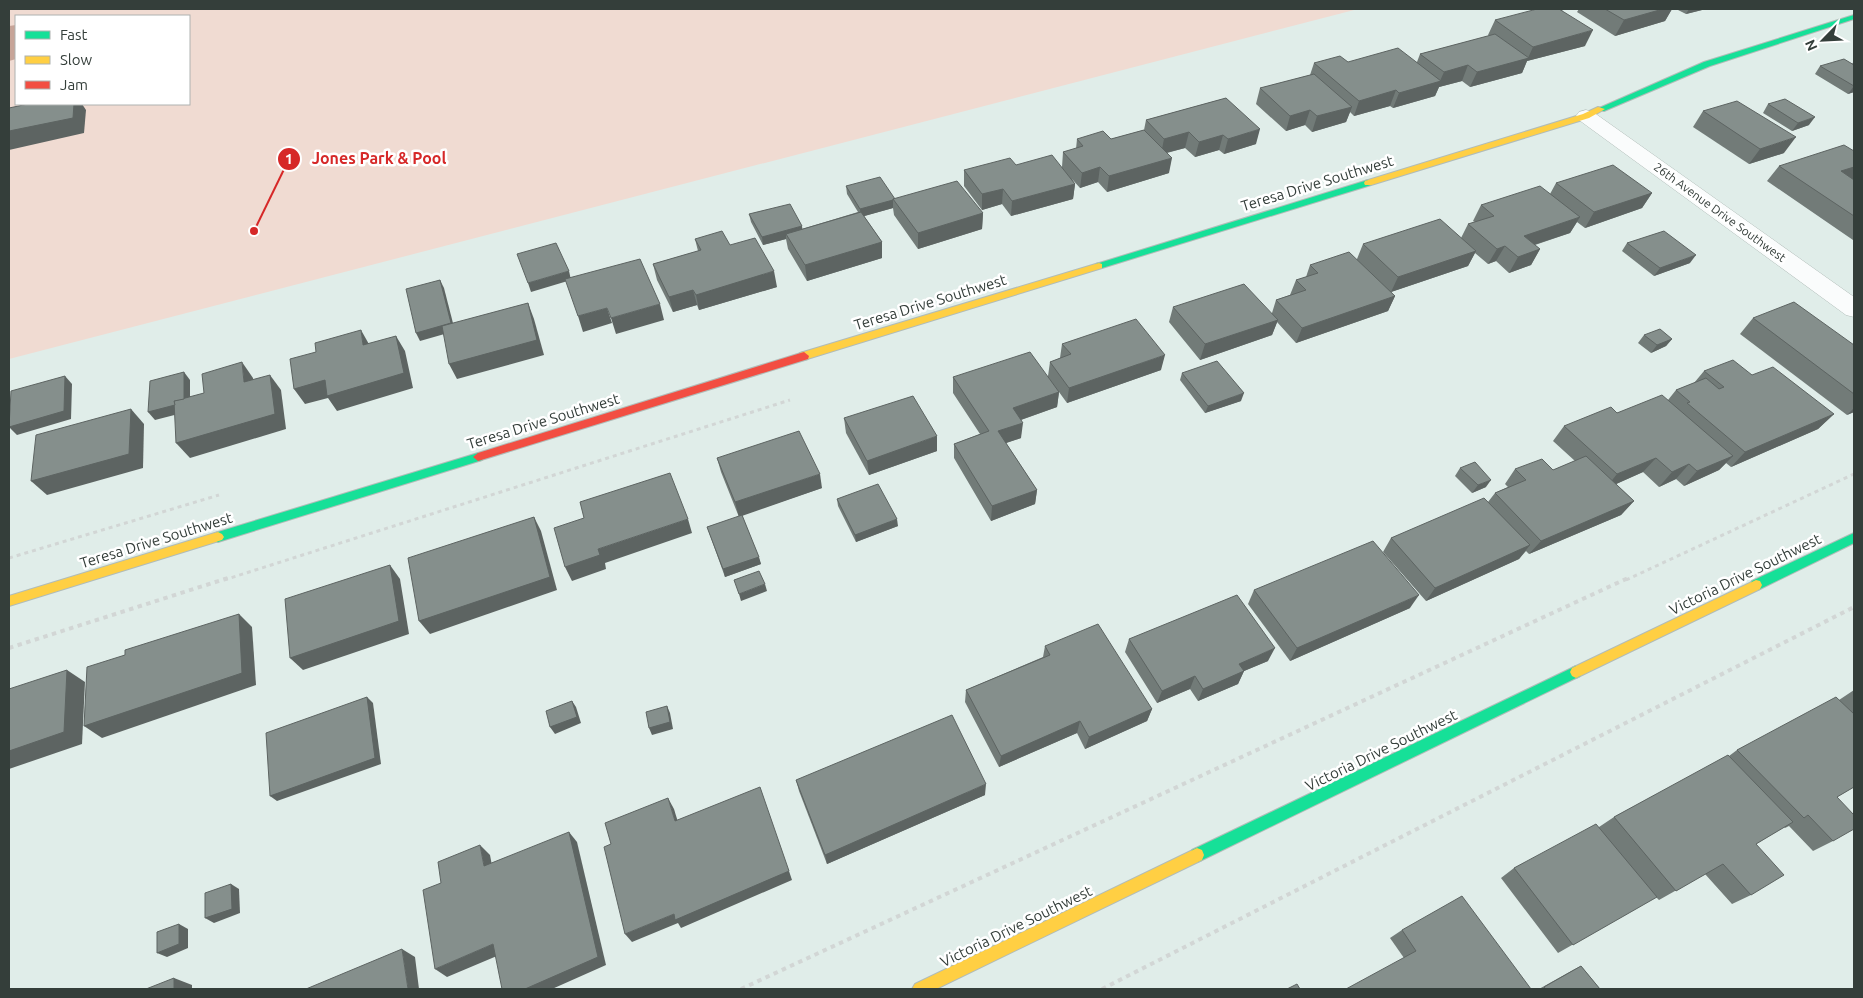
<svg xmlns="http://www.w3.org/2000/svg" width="1863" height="998" font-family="Ubuntu,sans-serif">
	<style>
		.green { fill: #f0dbd2; fill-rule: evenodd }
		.water { fill: #c7a498 }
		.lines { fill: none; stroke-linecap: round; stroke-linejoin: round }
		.street-casing { stroke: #b1bcb8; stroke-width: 1 }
		.fast-casing { stroke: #b1bcb8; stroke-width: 2 }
		.slow-casing { stroke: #b1bcb8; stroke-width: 2 }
		.jam-casing { stroke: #b1bcb8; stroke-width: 2 }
		.path-far1 { stroke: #d2d6d5; stroke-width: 3; stroke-dasharray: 4 4; stroke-linecap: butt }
		.path { stroke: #d2d6d5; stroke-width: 4; stroke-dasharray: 4.5 4.5; stroke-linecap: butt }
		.street { fill: #fafcfc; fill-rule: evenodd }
		.fast { fill: #16e098; fill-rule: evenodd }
		.slow { fill: #ffcf43; fill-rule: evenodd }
		.jam { fill: #f24e42; fill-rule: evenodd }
		.wall { fill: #727b78 }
		.shaded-wall { fill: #5d6462 }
		.building { fill: #858f8c; stroke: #5d6462 }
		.labels { text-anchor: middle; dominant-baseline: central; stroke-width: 5; stroke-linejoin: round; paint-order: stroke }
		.far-street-label { font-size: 12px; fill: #343e3a; stroke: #fff }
		.street-label { font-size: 15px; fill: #343e3a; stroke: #fff }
		.leader { fill: none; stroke: #d62828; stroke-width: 2 }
		.callout-dot { fill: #d62828; stroke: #fff; stroke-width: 2 }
		.mark-label { font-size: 15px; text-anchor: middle; font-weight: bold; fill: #fff }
		.callout-label { font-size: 16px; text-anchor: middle; font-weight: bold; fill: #d62828; stroke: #fff; stroke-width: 5; stroke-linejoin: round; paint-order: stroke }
	</style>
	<rect width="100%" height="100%" fill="#e0ede9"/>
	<path class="green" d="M9,9H1358L9,359ZM16,16H189V104H16Z"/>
	<polygon class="water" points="16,25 16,59 9,61 9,26"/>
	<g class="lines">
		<g class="street-casing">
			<polygon id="street" points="1586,110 1593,112 1854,297 1854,317 1846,315 1579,120 1576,116 1579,112"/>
		</g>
		<g class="fast-casing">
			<g id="fast">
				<polygon points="1854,15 1854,19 1710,66 1604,111 1597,109 1704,62"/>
				<polygon points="1368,180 1371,181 1371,185 1102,268 1096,268 1094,266 1096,264"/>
				<polygon points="478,453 482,454 483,457 482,460 218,542 214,540 212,537 214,534 218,532"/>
				<polygon points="1854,533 1854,543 1760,589 1756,590 1752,589 1750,585 1752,581"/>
				<polygon points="1576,666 1580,668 1582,672 1580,676 1202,860 1197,862 1192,860 1190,855 1192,850"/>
			</g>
		</g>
		<g class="slow-casing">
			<g id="slow">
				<polygon points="1598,107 1605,109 1589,118 1371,185 1365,185 1364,183 1365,181 1583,114"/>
				<polygon points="1099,263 1102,264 1102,268 804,360 799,356 800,353"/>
				<polygon points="218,532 222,534 224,537 222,540 9,606 9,596"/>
				<polygon points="1756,580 1760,581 1762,585 1760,589 1580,676 1576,678 1572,676 1570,672 1572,668"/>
				<polygon points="1197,848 1202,850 1204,855 1202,860 936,989 912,989 915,984"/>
			</g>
		</g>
		<g class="jam-casing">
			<polygon id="jam" points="804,352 809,356 808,359 478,461 473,457 478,453"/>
		</g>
		<g class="path-far1">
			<polyline points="9,558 219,495"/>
			<polyline points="224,580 790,400"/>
			<polyline points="1626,580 1854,474"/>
		</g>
		<g class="path">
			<polyline points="9,648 228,578"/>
			<polyline points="741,989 1628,578"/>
			<polyline points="1102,989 1854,607"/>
		</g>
		<use href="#street" class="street"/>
		<use href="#fast" class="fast"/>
		<use href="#slow" class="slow"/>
		<use href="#jam" class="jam"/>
	</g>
	<g class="wall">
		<polygon points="1579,9 1672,9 1665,21 1615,36 1577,12"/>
		<polygon points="1676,9 1706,9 1686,14"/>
		<polygon points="1562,10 1585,46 1527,61 1522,73 1470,87 1462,81 1439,87 1435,96 1393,108 1390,106 1354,116 1350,112 1346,122 1312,132 1305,125 1286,131 1256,104 1260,88 1310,75 1314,63 1348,62 1417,62 1420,54 1489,36 1488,35 1495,20"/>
		<polygon points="1854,61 1854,92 1848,94 1815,74 1820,66 1852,64"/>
		<polygon points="1226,98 1256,144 1224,154 1219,150 1195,157 1185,148 1167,153 1169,173 1107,192 1098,182 1080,188 1072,179 1075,184 1073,199 1011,216 1002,204 982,210 964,186 964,170 1016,165 1062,167 1063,152 1076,149 1077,139 1111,139 1144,130 1146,120"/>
		<polygon points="1768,104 1809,125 1792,131 1763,113"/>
		<polygon points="1703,111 1784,153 1749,164 1693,127"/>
		<polygon points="1854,151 1854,179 1853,179 1854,180 1854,240 1853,240 1767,181 1779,166"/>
		<polygon points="1556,183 1652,193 1642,208 1585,228 1577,222 1570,233 1535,245 1540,249 1531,265 1509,273 1496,261 1488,264 1475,253 1468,266 1391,292 1395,296 1388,311 1296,343 1277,322 1272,335 1200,360 1169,322 1173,307 1272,313 1276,300 1290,295 1296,280 1306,277 1310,265 1357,259 1363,244 1461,238 1468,224 1475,222 1473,221 1481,205 1550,194"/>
		<polygon points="846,186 895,199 983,213 982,229 918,249 894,215 893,208 864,216 882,242 882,258 807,281 788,249 786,239 763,245 751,222 749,214 802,226 802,229 858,212 847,194"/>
		<polygon points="695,239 730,245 777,287 699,310 697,305 673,312 657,280 653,264 698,251"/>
		<polygon points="1627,243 1690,263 1654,276 1622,251"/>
		<polygon points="1753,318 1854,345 1854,412 1847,415 1740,334"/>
		<polygon points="1644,335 1672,339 1666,346 1651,353 1638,343"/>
		<polygon points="1062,344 1161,370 1067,403 1059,392 1057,407 1021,420 1021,438 1006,443 1037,490 1035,504 991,521 954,458 954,444 980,434 953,393 953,377 1048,376 1050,362 1060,358"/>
		<polygon points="1704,371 1752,375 1834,414 1818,429 1731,467 1726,463 1719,470 1684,486 1676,479 1659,487 1643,472 1616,484 1634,501 1621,515 1529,554 1526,551 1519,559 1426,601 1383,552 1391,538 1488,502 1495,493 1508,487 1505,484 1515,469 1553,470 1575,461 1553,441 1564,426 1668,400 1676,390 1694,383"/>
		<polygon points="1182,373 1241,401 1205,413 1180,380"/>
		<polygon points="844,418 937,451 869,475 846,433"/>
		<polygon points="717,458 822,488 742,515 761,564 725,577 707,527 739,517 721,472"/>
		<polygon points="1460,468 1486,487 1472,493 1455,476"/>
		<polygon points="837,499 898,526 856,542 838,506"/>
		<polygon points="1254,590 1410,608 1290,661 1248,604"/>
		<polygon points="1129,639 1268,661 1244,671 1238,684 1198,701 1190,689 1157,703 1125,652"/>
		<polygon points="1045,646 1152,709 1147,721 1085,749 1077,733 999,767 965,702 966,690 1043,657"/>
		<polygon points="1854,690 1854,787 1837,797 1833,841 1813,851 1789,826 1785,828 1784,827 1756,844 1751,895 1732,904 1705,874 1659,900 1656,897 1558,953 1501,878 1514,868 1599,827 1614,817 1729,756 1737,750 1839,700"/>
		<polygon points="796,780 985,795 827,864 799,791"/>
		<polygon points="1402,930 1531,989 1404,958 1390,938"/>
		<polygon points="1581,966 1600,989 1539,989 1573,970"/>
	</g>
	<g class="shaded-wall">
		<polygon points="1663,9 1672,9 1665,21 1615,36 1624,20"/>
		<polygon points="1689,9 1706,9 1686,14"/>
		<polygon points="1593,30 1585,46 1527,61 1522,73 1470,87 1477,72 1528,58 1533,47"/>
		<polygon points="1468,65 1462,81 1439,87 1435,96 1393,108 1399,93 1440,81 1444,72"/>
		<polygon points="1854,86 1854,92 1848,94"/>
		<polygon points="1396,90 1390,106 1354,116 1359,101"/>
		<polygon points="74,104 82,104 86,110 84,133 9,150 9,131"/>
		<polygon points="1352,107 1346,122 1312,132 1317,116"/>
		<polygon points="1310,110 1305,125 1286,131 1290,116"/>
		<polygon points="1815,117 1809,125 1792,131 1798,123"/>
		<polygon points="1260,129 1256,144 1224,154 1228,139"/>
		<polygon points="1189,132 1185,148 1161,154 1164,139"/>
		<polygon points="1223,135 1219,150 1195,157 1199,142"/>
		<polygon points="1796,137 1784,153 1749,164 1760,149"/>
		<polygon points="1172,158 1169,173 1107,192 1109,176"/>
		<polygon points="1100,167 1098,182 1080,188 1082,173"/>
		<polygon points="1854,167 1854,179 1829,187 1841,171"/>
		<polygon points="1075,184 1073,199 1011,216 1012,201"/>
		<polygon points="1003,189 1002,204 982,210 982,194"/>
		<polygon points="1652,193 1642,208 1585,228 1594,212"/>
		<polygon points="893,200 893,208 861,217 860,209"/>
		<polygon points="983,213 982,229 918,249 918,233"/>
		<polygon points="1580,217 1570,233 1515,251 1524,236"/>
		<polygon points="802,226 803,234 786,234 786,239 763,245 762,237"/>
		<polygon points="882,242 882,258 807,281 805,265"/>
		<polygon points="1505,246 1496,261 1488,264 1497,249"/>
		<polygon points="1540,249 1531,265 1509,273 1518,257"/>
		<polygon points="1476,251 1468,266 1391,292 1398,277"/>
		<polygon points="1696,255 1690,263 1654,276 1660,268"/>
		<polygon points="569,271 571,280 531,292 528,283"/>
		<polygon points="774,271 777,287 699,310 696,295"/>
		<polygon points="440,280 444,288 455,331 420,341 416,333"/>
		<polygon points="693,290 697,305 673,312 669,297"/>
		<polygon points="1395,296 1388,311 1296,343 1302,328"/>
		<polygon points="528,303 534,319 544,355 457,379 449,364"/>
		<polygon points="660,304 664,320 616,334 611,318"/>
		<polygon points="607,308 612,323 583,332 578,316"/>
		<polygon points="1278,320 1272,335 1200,360 1205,344"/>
		<polygon points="361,330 370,346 363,345"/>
		<polygon points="396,336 405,351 413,388 337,411 328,398 305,404 294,389"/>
		<polygon points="1672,339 1666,346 1651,353 1657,345"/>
		<polygon points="1165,355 1161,370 1067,403 1069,388"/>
		<polygon points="242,362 253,378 255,397 244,382"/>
		<polygon points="184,372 190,380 190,411 155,420 148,412"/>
		<polygon points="270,375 281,390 286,429 190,458 176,443"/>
		<polygon points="65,376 72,384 71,419 17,435 10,428 9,443 9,416 11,418"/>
		<polygon points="1059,392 1057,407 1012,423 1013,408"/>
		<polygon points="1244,393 1241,401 1205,413 1208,406"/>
		<polygon points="1854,408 1854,412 1847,415"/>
		<polygon points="131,409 144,424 143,468 47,495 31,481"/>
		<polygon points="1834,414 1818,429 1731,467 1745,452"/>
		<polygon points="1023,423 1021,438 997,446 998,431"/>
		<polygon points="937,436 937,451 869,475 867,461"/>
		<polygon points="1733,456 1719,470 1684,486 1697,471"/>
		<polygon points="1656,458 1643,472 1605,489 1617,474"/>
		<polygon points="1689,464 1676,479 1659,487 1672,472"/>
		<polygon points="820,474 822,488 739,517 735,502"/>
		<polygon points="1491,480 1486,487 1472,493 1478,485"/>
		<polygon points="1037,490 1035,504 991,521 992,506"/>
		<polygon points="1634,501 1621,515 1529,554 1541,541"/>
		<polygon points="534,517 541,531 557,590 430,634 419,621"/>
		<polygon points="688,519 692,533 605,563 606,569 572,581 565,567 598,549"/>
		<polygon points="897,519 898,526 856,542 855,535"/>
		<polygon points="1530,545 1519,559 1426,601 1435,588"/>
		<polygon points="759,557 761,564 725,577 723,569"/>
		<polygon points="390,565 400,579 409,634 303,670 290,658"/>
		<polygon points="765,584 767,591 741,601 739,594"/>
		<polygon points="1419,595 1410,608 1290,661 1297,648"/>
		<polygon points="239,614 252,627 256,685 102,738 84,726"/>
		<polygon points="1275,648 1268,661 1244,671 1238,684 1198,701 1203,689 1239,664"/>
		<polygon points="67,670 85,682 82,744 9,769 9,751"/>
		<polygon points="1195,676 1190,689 1157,703 1162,691"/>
		<polygon points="367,697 373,703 381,764 277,801 270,796"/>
		<polygon points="572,701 576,707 581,723 555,734 550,727"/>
		<polygon points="667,706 670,713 673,729 652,735 649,728"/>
		<polygon points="1152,709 1147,721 1085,749 1089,737"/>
		<polygon points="1080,721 1077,733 999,767 1001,756"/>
		<polygon points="986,784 985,795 827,864 825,855"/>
		<polygon points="668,798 674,809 681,832 675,821"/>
		<polygon points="569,832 577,842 606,965 552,989 525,989"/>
		<polygon points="480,845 490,855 494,876 484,866"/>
		<polygon points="789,871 792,880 681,928 678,923 632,942 625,934 674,914"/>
		<polygon points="231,884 239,889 240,913 214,923 205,918"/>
		<polygon points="179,924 188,929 188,948 167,957 157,953"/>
		<polygon points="493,944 504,953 447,977 435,969"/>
		<polygon points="402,949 415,957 419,989 408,989"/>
		<polygon points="174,978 192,985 192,989 174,989"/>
	</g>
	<g class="building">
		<polygon points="1537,9 1559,9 1593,30 1533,47 1495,20"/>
		<polygon points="1605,9 1663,9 1624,20"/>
		<polygon points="1495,34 1529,58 1477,72 1468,65 1444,72 1420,54"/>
		<polygon points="1398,48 1441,81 1399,93 1396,90 1359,101 1314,63 1340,56 1348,62"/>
		<polygon points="1844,59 1854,65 1854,86 1820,66"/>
		<polygon points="1314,74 1352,107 1317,116 1310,110 1290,116 1260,88"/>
		<polygon points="1226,98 1260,129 1228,139 1223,135 1199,142 1189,132 1164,139 1146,120"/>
		<polygon points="1785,99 1815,117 1798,123 1768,104"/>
		<polygon points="1737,101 1796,137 1760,149 1703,111"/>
		<polygon points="28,104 74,104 73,118 9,131 9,108"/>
		<polygon points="1144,130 1172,158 1109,176 1100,167 1082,173 1063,152 1083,146 1077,139 1103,131 1111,139"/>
		<polygon points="1844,145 1854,151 1854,167 1841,171 1854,180 1854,216 1779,166"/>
		<polygon points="1052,155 1075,184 1012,201 1003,189 982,194 964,170 1010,158 1016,165"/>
		<polygon points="1613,165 1652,193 1594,212 1556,183"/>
		<polygon points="880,177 895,199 893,199 893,200 860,209 846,186"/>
		<polygon points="957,181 983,213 918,233 893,199"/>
		<polygon points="1540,186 1580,217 1524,236 1540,249 1518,257 1505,246 1497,249 1468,224 1494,216 1481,205"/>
		<polygon points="790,204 802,226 762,237 749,214"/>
		<polygon points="861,212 882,242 805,265 786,234"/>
		<polygon points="1440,219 1476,251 1398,277 1363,244"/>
		<polygon points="722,231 730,245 755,238 774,271 696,295 693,290 669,297 653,264 701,250 695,239"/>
		<polygon points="1664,231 1696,255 1660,268 1627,243"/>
		<polygon points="556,243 569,271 528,283 517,254"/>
		<polygon points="1349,252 1395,296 1302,328 1276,300 1306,290 1296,280 1318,273 1310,265"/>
		<polygon points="640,259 660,304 611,318 607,308 578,316 565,279"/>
		<polygon points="440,280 451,323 416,333 406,289"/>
		<polygon points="1244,284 1278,320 1205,344 1173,307"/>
		<polygon points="1794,302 1854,345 1854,394 1753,318"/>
		<polygon points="528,303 537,340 449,364 442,326"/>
		<polygon points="1136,319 1165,355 1069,388 1050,362 1071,354 1062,344"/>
		<polygon points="1660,329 1672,339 1657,345 1644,335"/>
		<polygon points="361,330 363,345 396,336 404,373 327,396 325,380 294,389 290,359 316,352 315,343"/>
		<polygon points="1030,352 1059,392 1013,408 1023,423 998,431 1037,490 992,506 954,444 989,431 953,377"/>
		<polygon points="1733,360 1752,375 1773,367 1834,414 1745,452 1687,403 1690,402 1676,390 1706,378 1719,389 1724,387 1704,371"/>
		<polygon points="1217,361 1244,393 1208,406 1182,373"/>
		<polygon points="242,362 244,382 270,375 275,414 176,443 174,401 204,393 202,374"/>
		<polygon points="184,372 184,399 174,401 175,405 148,412 150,381"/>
		<polygon points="65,376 64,411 9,427 11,391"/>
		<polygon points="1662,395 1733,456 1697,471 1689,464 1672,472 1656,458 1617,474 1564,426 1611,407 1617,413"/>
		<polygon points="913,396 937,436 867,461 844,418"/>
		<polygon points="131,409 129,454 31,481 36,435"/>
		<polygon points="799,431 820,474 735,502 717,458"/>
		<polygon points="1586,456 1634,501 1541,541 1495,493 1526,480 1515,469 1542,459 1553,470"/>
		<polygon points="1475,462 1491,480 1478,485 1460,468"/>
		<polygon points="670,473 688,519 598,549 600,555 565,567 554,528 584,518 580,502"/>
		<polygon points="878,484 897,519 855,535 837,499"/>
		<polygon points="1484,498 1530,545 1435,588 1391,538"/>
		<polygon points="742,515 759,557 723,569 707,527"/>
		<polygon points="534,517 550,577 419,621 408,558"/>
		<polygon points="1373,541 1419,595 1297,648 1254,590"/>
		<polygon points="390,565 399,621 290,658 285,599"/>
		<polygon points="759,571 765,584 739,594 734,580"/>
		<polygon points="1237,595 1275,648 1239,664 1244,671 1203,689 1195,676 1162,691 1129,639"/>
		<polygon points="239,614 242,673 84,726 87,667 125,655 125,650"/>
		<polygon points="1098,624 1152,709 1089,737 1080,721 1001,756 966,690 1050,655 1045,646"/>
		<polygon points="67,670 64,732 9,751 9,689"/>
		<polygon points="367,697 375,758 270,796 266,733"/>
		<polygon points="1836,697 1854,714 1854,787 1837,797 1854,815 1854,829 1833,841 1808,815 1804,818 1737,750"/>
		<polygon points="572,701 577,717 550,727 546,711"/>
		<polygon points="667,706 670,722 649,728 646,712"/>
		<polygon points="952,715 986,784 825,855 796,780"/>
		<polygon points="1728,755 1793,822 1756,844 1784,875 1751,895 1723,864 1676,891 1614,817"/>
		<polygon points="760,787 789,871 675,920 674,914 625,934 604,847 611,844 605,823 668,798 675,821"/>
		<polygon points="1596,824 1657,897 1573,945 1514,868"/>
		<polygon points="569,832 598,957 525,989 502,989 493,944 435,969 423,890 441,883 438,862 480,845 484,866"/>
		<polygon points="231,884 232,909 205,918 205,893"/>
		<polygon points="1462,896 1531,989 1346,989 1416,951 1402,930"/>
		<polygon points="179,924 179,944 157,953 157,932"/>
		<polygon points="402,949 408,989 306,989"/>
		<polygon points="1581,966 1600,989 1546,989 1544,987"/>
		<polygon points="174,978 174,989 146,989"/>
		<polygon points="1297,984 1300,989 1287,989"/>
	</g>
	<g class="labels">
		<g class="far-street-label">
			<text transform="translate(1720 212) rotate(36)">26th Avenue Drive Southwest</text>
		</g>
		<g class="street-label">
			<text transform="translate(1317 183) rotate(-17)">Teresa Drive Southwest</text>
			<text transform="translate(930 302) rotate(-17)">Teresa Drive Southwest</text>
			<text transform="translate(543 421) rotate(-17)">Teresa Drive Southwest</text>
			<text transform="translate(156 540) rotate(-17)">Teresa Drive Southwest</text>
			<text transform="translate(1745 574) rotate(-26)">Victoria Drive Southwest</text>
			<text transform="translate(1381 750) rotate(-26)">Victoria Drive Southwest</text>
			<text transform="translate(1016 926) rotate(-26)">Victoria Drive Southwest</text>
		</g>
	</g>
	<path class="leader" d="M254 231L289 159"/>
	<g class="callout-dot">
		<circle cx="254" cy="231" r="5"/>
		<circle cx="289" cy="159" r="12"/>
	</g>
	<g class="mark-label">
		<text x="289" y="164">1</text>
	</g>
	<g class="callout-label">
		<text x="379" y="164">Jones Park &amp; Pool</text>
	</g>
	<rect width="1863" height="998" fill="none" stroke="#343e3a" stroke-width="20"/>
	<rect x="15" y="15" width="175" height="90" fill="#ffffff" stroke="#aeb2b0"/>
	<rect x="25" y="31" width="25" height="8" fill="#16e098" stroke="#aeb2b0"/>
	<text x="60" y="40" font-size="15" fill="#343e3a">Fast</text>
	<rect x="25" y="56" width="25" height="8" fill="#ffcf43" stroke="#aeb2b0"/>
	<text x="60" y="65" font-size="15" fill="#343e3a">Slow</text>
	<rect x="25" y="81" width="25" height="8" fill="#f24e42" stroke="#aeb2b0"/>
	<text x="60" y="90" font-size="15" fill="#343e3a">Jam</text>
	<g transform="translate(1823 40) rotate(246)" stroke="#ffffff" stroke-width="4" paint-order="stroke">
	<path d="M0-4L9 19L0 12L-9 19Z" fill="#343e3a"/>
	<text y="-8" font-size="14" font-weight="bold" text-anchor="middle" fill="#343e3a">N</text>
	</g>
</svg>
